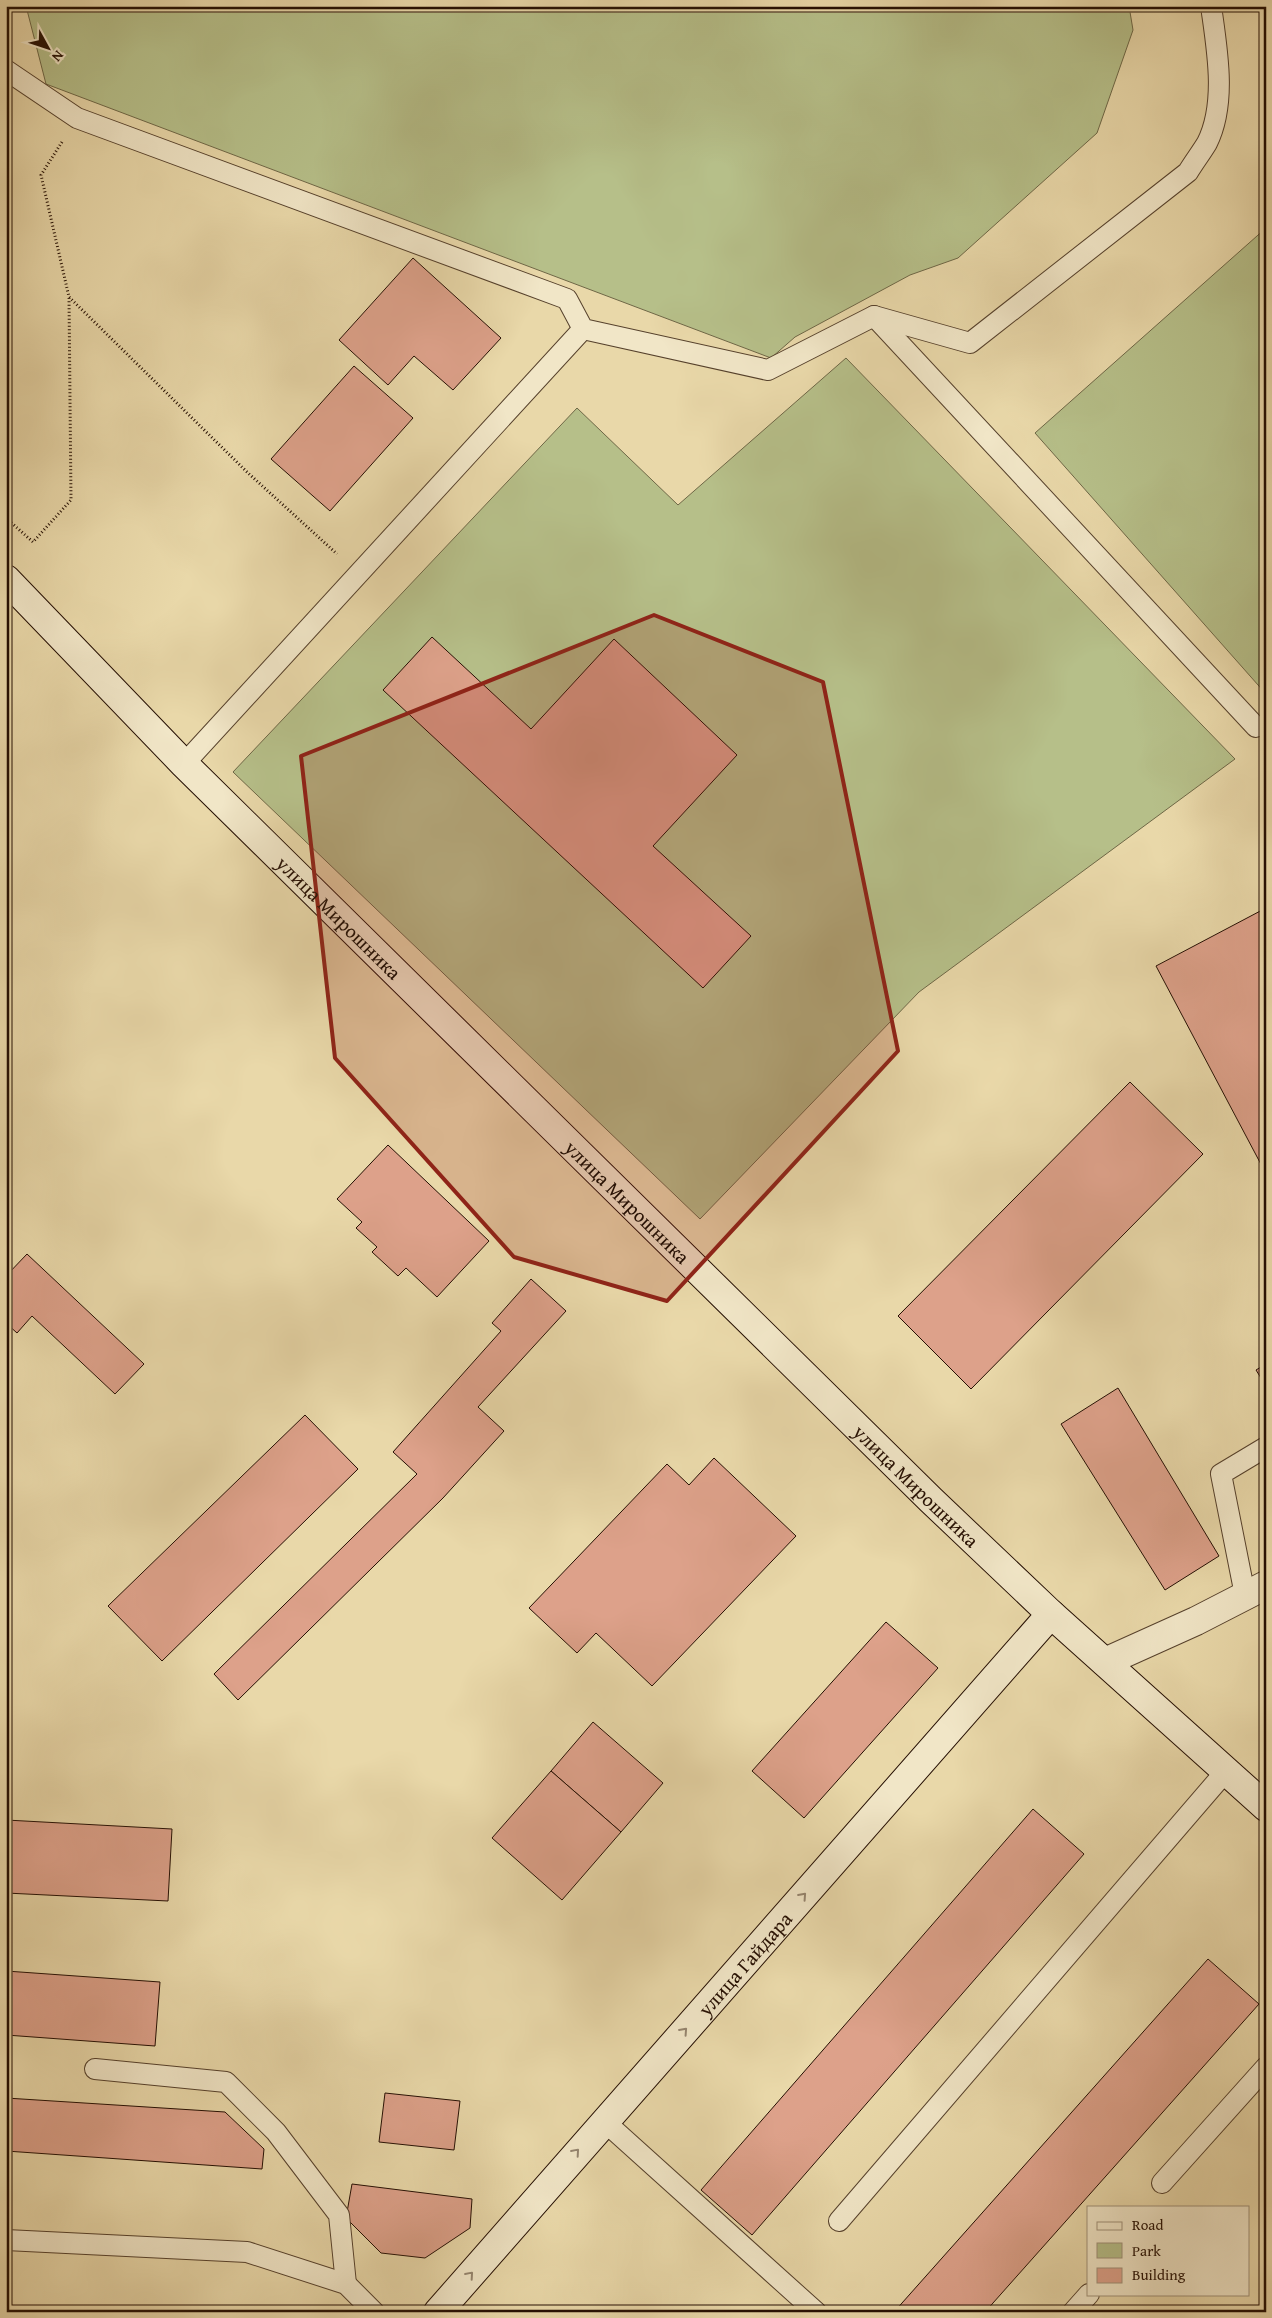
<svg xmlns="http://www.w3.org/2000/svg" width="1272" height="2318" font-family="'Gentium Book Plus',serif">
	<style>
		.green { fill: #b6bf89; stroke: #6e6746 }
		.building { fill: #dda18a; stroke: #250f03 }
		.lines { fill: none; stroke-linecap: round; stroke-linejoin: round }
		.service-casing { stroke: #56412c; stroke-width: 22 }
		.minor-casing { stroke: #56412c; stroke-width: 30 }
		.secondary-casing { stroke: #250f03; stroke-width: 30 }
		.path { stroke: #250f03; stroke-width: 3; stroke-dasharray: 1 2.5; stroke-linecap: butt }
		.service { stroke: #f1e6c7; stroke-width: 20 }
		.minor { stroke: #f1e6c7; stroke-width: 28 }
		.secondary { stroke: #f1e6c7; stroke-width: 28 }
		.oneway { stroke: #95856f }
		.marked { fill: #8f2418; fill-opacity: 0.2; stroke: #8f2418; stroke-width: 4; stroke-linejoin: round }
		.labels { text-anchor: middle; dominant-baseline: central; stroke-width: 4.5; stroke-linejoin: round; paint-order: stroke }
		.street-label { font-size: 20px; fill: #250f03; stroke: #f1e6c7 }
	</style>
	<rect width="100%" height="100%" fill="#e9d8a9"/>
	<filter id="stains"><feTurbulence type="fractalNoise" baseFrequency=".004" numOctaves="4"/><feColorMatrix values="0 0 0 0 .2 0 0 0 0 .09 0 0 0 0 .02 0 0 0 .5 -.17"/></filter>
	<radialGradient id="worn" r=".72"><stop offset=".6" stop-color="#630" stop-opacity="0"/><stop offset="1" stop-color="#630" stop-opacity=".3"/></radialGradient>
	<g class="green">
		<polygon points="26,6 1129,6 1133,30 1097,133 958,258 910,275 795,337 771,358 46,84"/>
		<polygon points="1266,228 1266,694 1035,433"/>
		<polygon points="846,358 1235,759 919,992 700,1219 233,772 577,408 678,505"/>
	</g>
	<g class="building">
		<polygon points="413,258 501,338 453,390 414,356 388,385 339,340"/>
		<polygon points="354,366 413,418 330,511 271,459"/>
		<polygon points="432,637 531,729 614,639 737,755 653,846 751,936 703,988 383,690"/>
		<polygon points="1266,908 1266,1169 1264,1170 1156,966"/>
		<polygon points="1130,1082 1203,1154 971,1389 898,1316"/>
		<polygon points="388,1145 489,1241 437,1297 406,1268 398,1276 372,1252 377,1247 356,1228 362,1222 337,1199"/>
		<polygon points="27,1254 144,1364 115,1394 32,1316 17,1333 6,1323 6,1276"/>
		<polygon points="531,1279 566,1311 478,1407 504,1431 443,1498 238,1700 214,1674 417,1474 393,1452 501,1331 492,1323"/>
		<polygon points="1266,1364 1266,1386 1256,1370"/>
		<polygon points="1118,1388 1219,1556 1165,1590 1061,1424"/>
		<polygon points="305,1415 358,1469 162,1661 108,1606"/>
		<polygon points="714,1458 796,1536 652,1686 596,1633 577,1653 529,1608 667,1464 689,1485"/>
		<polygon points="886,1622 938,1668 804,1818 752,1771"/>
		<polygon points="593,1722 663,1783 621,1832 551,1771"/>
		<polygon points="551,1771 621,1832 562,1900 492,1838"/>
		<polygon points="1033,1809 1084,1854 752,2235 701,2190"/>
		<polygon points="6,1820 172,1829 168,1901 6,1893"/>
		<polygon points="1208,1959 1259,2004 985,2312 894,2312"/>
		<polygon points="6,1971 160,1982 155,2046 6,2035"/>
		<polygon points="385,2093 460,2101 454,2150 379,2142"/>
		<polygon points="6,2098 225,2112 264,2149 262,2169 6,2151"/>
		<polygon points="352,2184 472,2199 470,2228 425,2258 381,2253 346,2218"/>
	</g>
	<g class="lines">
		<g class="service-casing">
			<g id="service">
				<path d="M6,70L77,118L567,299L583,329L768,370L874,316L970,343L1188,172C1194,162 1201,153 1207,143C1227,103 1217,49 1211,6"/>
				<polyline points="874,316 1256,727"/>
				<polyline points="184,764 583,329"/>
				<polyline points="1245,1595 1221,1474 1266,1447"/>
				<polyline points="95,2069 226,2082 276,2132 339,2215 346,2284"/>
				<polyline points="604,2121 816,2312"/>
				<polyline points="1162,2183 1266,2067"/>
				<polyline points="839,2221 1226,1771"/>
				<polyline points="6,2240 247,2252 346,2284 374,2312"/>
				<polyline points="1073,2312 1089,2294"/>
			</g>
		</g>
		<g class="minor-casing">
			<polyline id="minor" points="1105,1662 1196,1621 1266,1585"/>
		</g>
		<g class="secondary-casing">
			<g id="secondary">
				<path id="s1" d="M6,579L184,764L931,1500L1051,1614L1266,1807"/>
				<path id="s2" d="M438,2312L1051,1614"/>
			</g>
		</g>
		<g class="path">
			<polyline points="62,142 41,175 69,297 247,472 337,554"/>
			<polyline points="6,518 33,542 71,500 69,298"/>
		</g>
		<use href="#service" class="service"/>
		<use href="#minor" class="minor"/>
		<use href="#secondary" class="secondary"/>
	</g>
	<defs><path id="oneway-chevron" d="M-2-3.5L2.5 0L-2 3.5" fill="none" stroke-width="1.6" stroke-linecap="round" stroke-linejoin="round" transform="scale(1.25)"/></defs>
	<g class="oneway">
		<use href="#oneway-chevron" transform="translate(803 1896) rotate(-48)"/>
		<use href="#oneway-chevron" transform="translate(684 2031) rotate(-48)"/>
		<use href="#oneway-chevron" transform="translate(576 2152) rotate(-49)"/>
		<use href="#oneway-chevron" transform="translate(470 2275) rotate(-49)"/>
	</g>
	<path class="marked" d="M654,615L823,682L898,1051L667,1301L514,1257L335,1058L301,756Z"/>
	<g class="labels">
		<g class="street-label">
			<text stroke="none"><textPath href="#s1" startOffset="475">улица Мирошника</textPath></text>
			<text stroke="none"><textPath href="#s1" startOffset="880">улица Мирошника</textPath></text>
			<text stroke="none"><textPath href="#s1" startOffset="1285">улица Мирошника</textPath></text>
			<text stroke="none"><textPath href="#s2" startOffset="464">улица Гайдара</textPath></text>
		</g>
	</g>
	<rect width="1272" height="2318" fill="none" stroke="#e9d8a9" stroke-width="25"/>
	<rect x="8" y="8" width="1257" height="2303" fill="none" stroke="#250f03" stroke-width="2.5"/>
	<rect x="12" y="12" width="1247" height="2293" fill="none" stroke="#250f03"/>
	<rect x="1087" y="2206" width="162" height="90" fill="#f1e6c7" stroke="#9f9079"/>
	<rect x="1097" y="2222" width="25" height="8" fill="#f1e6c7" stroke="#9f9079"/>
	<text x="1132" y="2230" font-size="15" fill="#250f03">Road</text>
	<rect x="1097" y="2243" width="25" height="15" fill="#b6bf89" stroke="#9f9079"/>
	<text x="1132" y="2256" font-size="15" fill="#250f03">Park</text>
	<rect x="1097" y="2268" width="25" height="15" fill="#dda18a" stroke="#9f9079"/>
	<text x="1132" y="2280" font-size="15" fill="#250f03">Building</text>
	<g transform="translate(48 48) rotate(130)" stroke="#f1e6c7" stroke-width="4" paint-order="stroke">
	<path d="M0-4L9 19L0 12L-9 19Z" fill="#250f03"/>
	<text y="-8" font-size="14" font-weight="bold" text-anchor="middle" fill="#250f03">N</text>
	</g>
	<rect width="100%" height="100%" filter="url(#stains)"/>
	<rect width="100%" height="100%" fill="url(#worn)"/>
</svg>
